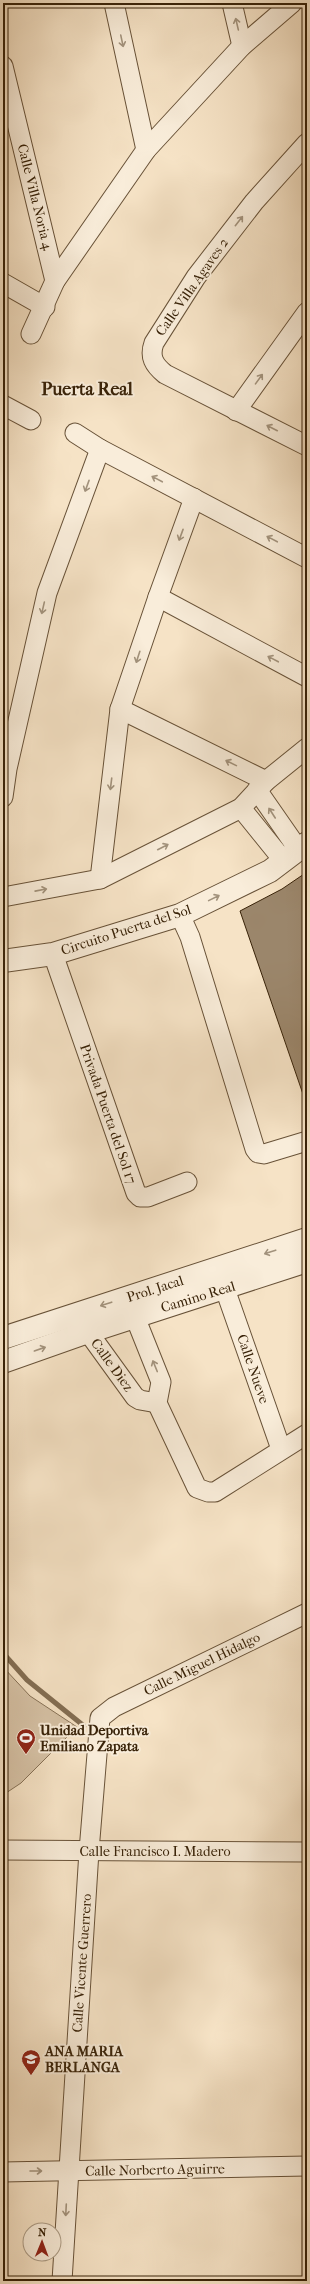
<svg xmlns="http://www.w3.org/2000/svg" width="310" height="2284" font-family="'IM FELL French Canon',serif">
	<style>
		.green { fill: #d6c2a6; stroke: #877257 }
		.lines { fill: none; stroke-linecap: round; stroke-linejoin: round }
		.stream { stroke: #836e53; stroke-width: 5 }
		.building { fill: #9b866b; stroke: #382208 }
		.minor-casing { stroke: #685238; stroke-width: 21 }
		.tertiary-casing { stroke: #685238; stroke-width: 24 }
		.minor { stroke: #f9edda; stroke-width: 19 }
		.tertiary { stroke: #f9edda; stroke-width: 22 }
		.oneway { stroke: #a2927c }
		.labels { text-anchor: middle; dominant-baseline: central; stroke-width: 4; stroke-linejoin: round; paint-order: stroke }
		.street-label { font-size: 14px; fill: #382208; stroke: #f9edda }
		.poi-label { font-size: 14px; font-weight: bold; fill: #382208; stroke: #f9edda; text-anchor: start }
		.district-label { font-size: 18px; font-weight: bold; fill: #382208; stroke: #f9edda }
	</style>
	<rect width="100%" height="100%" fill="#f6e3c6"/>
	<filter id="stains"><feTurbulence type="fractalNoise" baseFrequency=".005" numOctaves="4"/><feColorMatrix values="0 0 0 0 .2 0 0 0 0 .09 0 0 0 0 .02 0 0 0 .5 -.17"/></filter>
	<radialGradient id="worn" r=".72"><stop offset=".6" stop-color="#630" stop-opacity="0"/><stop offset="1" stop-color="#630" stop-opacity=".3"/></radialGradient>
	<polygon class="green" points="3,1667 30,1696 77,1727 21,1783 3,1795"/>
	<g class="lines">
		<polyline class="stream" points="3,1653 27,1680 84,1726"/>
	</g>
	<polygon class="building" points="307,872 307,1100 305,1100 240,911 282,889"/>
	<g class="lines">
		<g class="minor-casing">
			<g id="minor">
				<polyline points="114,3 146,150"/>
				<polyline points="232,3 242,46"/>
				<polyline points="3,66 55,281"/>
				<path d="M307,143L254,202L196,277L154,343C149,357 154,365 165,374L307,446"/>
				<polyline points="3,283 45,307"/>
				<polyline points="31,334 55,281 146,150 242,46 292,3"/>
				<polyline points="3,405 31,420"/>
				<polyline points="236,411 307,312"/>
				<polyline points="75,433 100,449 307,558"/>
				<polyline points="158,597 307,677"/>
				<polyline points="120,709 266,781"/>
				<polyline points="257,790 298,849"/>
				<polyline points="3,797 7,769 47,593 100,449"/>
				<polyline points="241,808 283,860"/>
				<polyline points="100,879 120,709 158,597 194,498"/>
				<polyline points="3,897 100,879 241,808 266,781 307,748"/>
				<polyline points="180,915 190,937 255,1149 258,1153 264,1154 307,1141"/>
				<polyline points="53,954 136,1193 140,1197 148,1197 187,1182"/>
				<polyline points="225,1289 281,1449"/>
				<polyline points="135,1317 161,1382 157,1403 197,1488 208,1492 215,1492 307,1434"/>
				<polyline points="82,1320 88,1332 135,1397 140,1400 157,1403"/>
				<polyline points="3,1850 307,1852"/>
				<polyline points="3,2172 307,2166"/>
				<polyline points="62,2281 89,1851 100,1718 114,1707 307,1613"/>
			</g>
		</g>
		<g class="tertiary-casing">
			<g id="tertiary">
				<polyline points="3,961 53,954 180,915 270,871 307,843"/>
				<polyline points="3,1338 307,1239"/>
				<polyline points="3,1362 88,1332 307,1261"/>
			</g>
		</g>
		<use href="#minor" class="minor"/>
		<use href="#tertiary" class="tertiary"/>
	</g>
	<defs><path id="oneway-shaft" d="M-6 0H5M1.5-3L5.5 0L1.5 3" fill="none" stroke-width="1.6" stroke-linecap="round" stroke-linejoin="round"/></defs>
	<g class="oneway">
		<use href="#oneway-shaft" transform="translate(237 24) rotate(-103)"/>
		<use href="#oneway-shaft" transform="translate(122 41) rotate(78)"/>
		<use href="#oneway-shaft" transform="translate(239 221) rotate(-52)"/>
		<use href="#oneway-shaft" transform="translate(259 379) rotate(-54)"/>
		<use href="#oneway-shaft" transform="translate(272 428) rotate(-153)"/>
		<use href="#oneway-shaft" transform="translate(157 479) rotate(-152)"/>
		<use href="#oneway-shaft" transform="translate(87 486) rotate(110)"/>
		<use href="#oneway-shaft" transform="translate(181 535) rotate(110)"/>
		<use href="#oneway-shaft" transform="translate(272 539) rotate(-152)"/>
		<use href="#oneway-shaft" transform="translate(43 608) rotate(103)"/>
		<use href="#oneway-shaft" transform="translate(138 657) rotate(108)"/>
		<use href="#oneway-shaft" transform="translate(273 659) rotate(-152)"/>
		<use href="#oneway-shaft" transform="translate(231 763) rotate(-154)"/>
		<use href="#oneway-shaft" transform="translate(111 784) rotate(97)"/>
		<use href="#oneway-shaft" transform="translate(272 813) rotate(-123)"/>
		<use href="#oneway-shaft" transform="translate(163 847) rotate(-27)"/>
		<use href="#oneway-shaft" transform="translate(41 890) rotate(-11)"/>
		<use href="#oneway-shaft" transform="translate(214 898) rotate(-26)"/>
		<use href="#oneway-shaft" transform="translate(270 1252) rotate(162)"/>
		<use href="#oneway-shaft" transform="translate(106 1304) rotate(162)"/>
		<use href="#oneway-shaft" transform="translate(40 1349) rotate(-19)"/>
		<use href="#oneway-shaft" transform="translate(155 1366) rotate(-112)"/>
		<use href="#oneway-shaft" transform="translate(36 2171)"/>
		<use href="#oneway-shaft" transform="translate(66 2210) rotate(93)"/>
	</g>
	<defs>
		<g id="stadium-pin" transform="scale(1)"><path d="M0 17L-7.5 6A9.5 9.5 0 1 1 7.5 6Z" fill="#8f2418" stroke="#f9edda"/><path d="M0-5a6.5 5 0 1 0 0 10a6.5 5 0 1 0 0-10ZM-3.5-1.8h7v3.6h-7Z" fill="#fff"/></g>
		<g id="school-pin" transform="scale(1)"><path d="M0 17L-7.5 6A9.5 9.5 0 1 1 7.5 6Z" fill="#8f2418" stroke="#f9edda"/><path d="M0-5L7-2L0 1L-7-2ZM-4 1L0 2.5L4 1V4Q0 6-4 4Z" fill="#fff"/></g>
	</defs>
	<g fill-rule="evenodd">
		<use href="#stadium-pin" x="26" y="1738"/>
		<use href="#school-pin" x="31" y="2059"/>
	</g>
	<g class="labels">
		<g class="street-label">
			<text transform="translate(35 197) rotate(76)">Calle Villa Noria 4</text>
			<text transform="translate(192 287) rotate(-55)">Calle Villa Agaves 2</text>
			<text transform="translate(126 930) rotate(-18)">Circuito Puerta del Sol</text>
			<text transform="translate(108 1114) rotate(71)">Privada Puerta del Sol 17</text>
			<text transform="translate(155 1289) rotate(-18)">Prol. Jacal</text>
			<text transform="translate(198 1297) rotate(-17)">Camino Real</text>
			<text transform="translate(112 1365) rotate(54)">Calle Diez</text>
			<text transform="translate(253 1369) rotate(71)">Calle Nueve</text>
			<text transform="translate(202 1664) rotate(-26)">Calle Miguel Hidalgo</text>
			<text x="155" y="1851">Calle Francisco I. Madero</text>
			<text transform="translate(82 1963) rotate(-86)">Calle Vicente Guerrero</text>
			<text transform="translate(155 2170) rotate(-1)">Calle Norberto Aguirre</text>
		</g>
		<g class="poi-label">
			<text x="40" y="1730">Unidad Deportiva<tspan x="40" dy="16">Emiliano Zapata</tspan></text>
			<text x="45" y="2051">ANA MARIA<tspan x="45" dy="16">BERLANGA</tspan></text>
		</g>
		<g class="district-label">
			<text x="87" y="389">Puerta Real</text>
		</g>
	</g>
	<rect width="310" height="2284" fill="none" stroke="#f6e3c6" stroke-width="16"/>
	<rect x="4" y="4" width="302" height="2276" fill="none" stroke="#382208" stroke-width="2"/>
	<rect x="8" y="8" width="294" height="2268" fill="none" stroke="#382208"/>
	<g transform="translate(42 2242) rotate(1)"><circle r="19" fill="#f9edda" stroke="#ac9c86"/>
	<path d="M0-3L7 15L0 10L-7 15Z" fill="#8f2418"/>
	<text y="-6" font-size="11" font-weight="bold" text-anchor="middle" fill="#382208">N</text>
	</g>
	<rect width="100%" height="100%" filter="url(#stains)"/>
	<rect width="100%" height="100%" fill="url(#worn)"/>
</svg>
